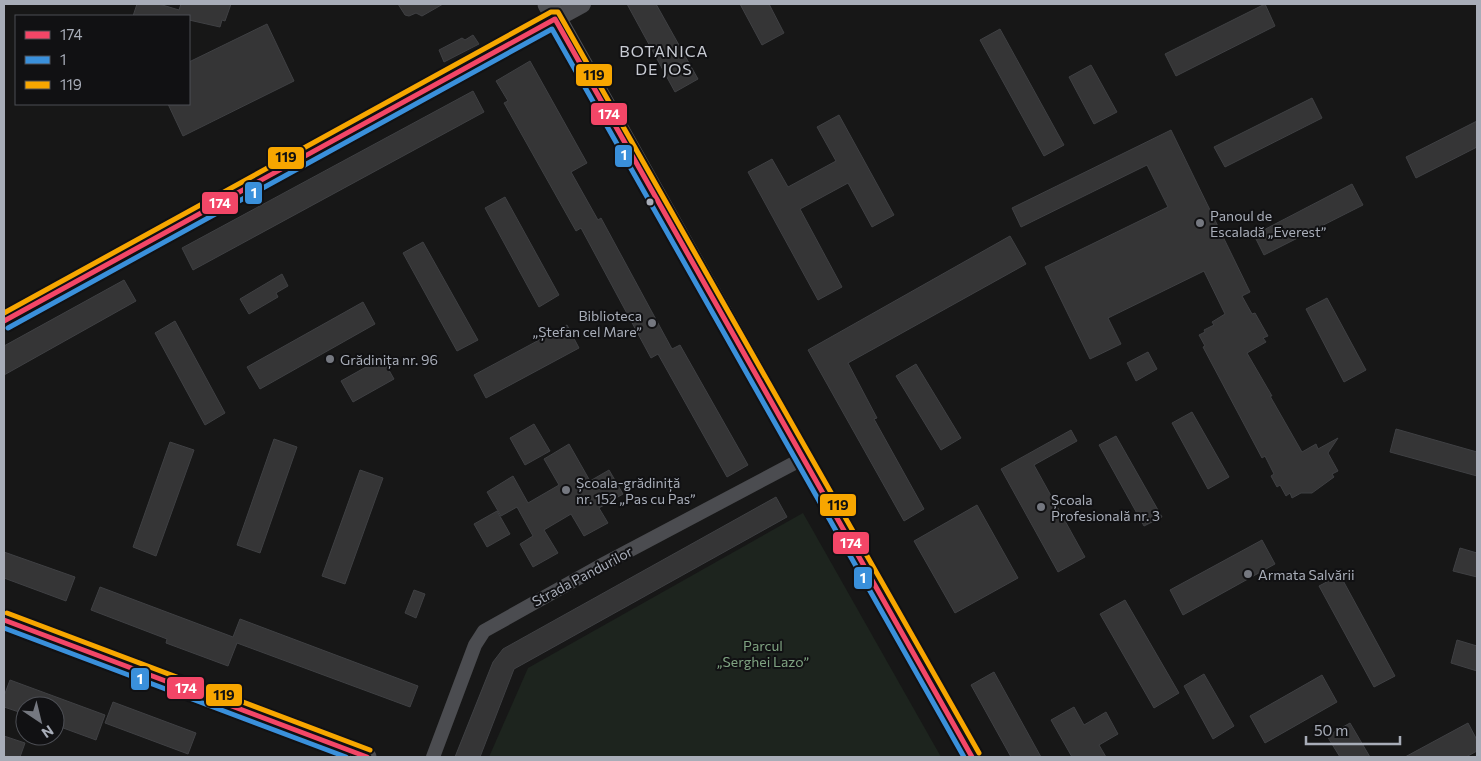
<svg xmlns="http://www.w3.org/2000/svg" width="1481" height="761" font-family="Commissioner,sans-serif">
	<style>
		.green { fill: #1d241e }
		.building { fill: #353536; stroke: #3f4043 }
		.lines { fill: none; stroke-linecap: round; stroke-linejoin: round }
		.minor { stroke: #4b4c50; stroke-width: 14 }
		.tertiary { stroke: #4b4c50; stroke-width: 18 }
		.secondary { stroke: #4a4a4e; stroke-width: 19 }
		.primary { stroke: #4d4f52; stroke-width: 21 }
		.bus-1-casing { stroke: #111113; stroke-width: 9 }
		.bus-2-casing { stroke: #111113; stroke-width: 9 }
		.bus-3-casing { stroke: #111113; stroke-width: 9 }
		.bus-1 { stroke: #f34667; stroke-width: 5 }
		.bus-2 { stroke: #3a90db; stroke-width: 5 }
		.bus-3 { stroke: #f7a600; stroke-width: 5 }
		.bus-dot { fill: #a8adb8; stroke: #111113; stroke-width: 2 }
		.poi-dot { fill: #757880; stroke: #111113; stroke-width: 2 }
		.labels { text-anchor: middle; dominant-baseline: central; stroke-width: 4; stroke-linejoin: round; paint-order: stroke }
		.poi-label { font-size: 14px; fill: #a8adb8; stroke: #111113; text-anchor: start }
		.street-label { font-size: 14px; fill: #a8adb8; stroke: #111113 }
		.park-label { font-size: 14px; fill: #7fa381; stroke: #111113 }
		.quarter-label { font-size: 16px; letter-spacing: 1px; fill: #c9ccd4; stroke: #111113 }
		.line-badge { stroke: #111113; stroke-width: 2 }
		.badge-label { font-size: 14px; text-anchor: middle; font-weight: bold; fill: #fff }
		.pale-badge-label { font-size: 14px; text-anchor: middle; font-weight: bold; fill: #111 }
	</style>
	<rect width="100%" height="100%" fill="#171717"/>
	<polygon class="green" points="803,513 941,757 489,757 528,668"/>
	<g class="building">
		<polygon points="137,4 159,4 179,10 181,4 231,4 225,21 222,20 220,27 189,20 189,16 133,16"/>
		<polygon points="398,4 443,4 422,16 416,13 409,16 405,15"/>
		<polygon points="627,4 656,4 698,79 675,92"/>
		<polygon points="740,4 769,4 784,33 762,45"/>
		<polygon points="1265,4 1275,26 1176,76 1165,54"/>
		<polygon points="267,24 294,81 183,136 168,104 189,104 189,62"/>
		<polygon points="1000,29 1064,145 1044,156 980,40"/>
		<polygon points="473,35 479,44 444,62 439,50 462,38 465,40"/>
		<polygon points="530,61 587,163 571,172 598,220 601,218 672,349 680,345 748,465 727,477 658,354 651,358 581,228 576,231 504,103 508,101 496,81"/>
		<polygon points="1091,65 1117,112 1094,124 1069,77"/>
		<polygon points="473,91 484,112 193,270 182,248"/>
		<polygon points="1312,98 1322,118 1225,167 1214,147"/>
		<polygon points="839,115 894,215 872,227 848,183 800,209 842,287 818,300 748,172 772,159 788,187 836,161 817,127"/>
		<polygon points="1477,121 1477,147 1416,178 1406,157"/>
		<polygon points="1171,130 1250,292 1242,296 1252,314 1255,313 1268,336 1263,338 1266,342 1247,353 1272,396 1270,396 1302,452 1316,444 1318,449 1338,438 1328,453 1338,471 1332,474 1334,477 1312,493 1301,493 1292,498 1290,493 1286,496 1280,485 1277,487 1271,476 1274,474 1265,456 1262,458 1203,347 1205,346 1199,335 1205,332 1204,330 1214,325 1212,322 1225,314 1204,271 1108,318 1121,344 1090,359 1045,267 1168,207 1147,165 1021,227 1012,208"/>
		<polygon points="1352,184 1363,205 1264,255 1254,235"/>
		<polygon points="505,197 559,295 539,307 485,208"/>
		<polygon points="1010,236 1026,264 848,363 877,418 874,419 924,509 904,521 808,350"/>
		<polygon points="423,242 478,340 457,351 403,253"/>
		<polygon points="282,274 288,286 276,293 278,297 249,314 240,299"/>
		<polygon points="124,280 136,301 4,375 4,346"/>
		<polygon points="1327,298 1366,370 1344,382 1306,309"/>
		<polygon points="363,302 375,324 260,389 247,367"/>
		<polygon points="175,321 225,413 205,425 155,333"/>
		<polygon points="567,325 579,348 486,398 474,375"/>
		<polygon points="1148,352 1157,369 1136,381 1127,363"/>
		<polygon points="382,358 394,379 353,402 341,381"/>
		<polygon points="916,364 961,438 941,450 896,376"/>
		<polygon points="1192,412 1229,477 1208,489 1172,423"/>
		<polygon points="534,424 550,451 525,465 510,438"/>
		<polygon points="1396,429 1477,452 1477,476 1390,452"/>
		<polygon points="1071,430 1077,441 1034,465 1085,557 1058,572 1001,469"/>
		<polygon points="1116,436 1162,517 1144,526 1099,445"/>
		<polygon points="274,439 297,447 260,553 237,545"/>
		<polygon points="170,442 194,450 156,556 133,547"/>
		<polygon points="569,444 590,481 609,470 623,494 599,508 608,523 584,536 571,514 544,530 558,553 533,567 520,544 533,536 517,507 501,516 487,492 513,476 528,503 559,485 544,459"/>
		<polygon points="360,470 383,478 345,584 322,576"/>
		<polygon points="776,497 787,517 514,669 480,757 455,757 493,662 503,649"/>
		<polygon points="977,505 1018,578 955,613 914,541"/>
		<polygon points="497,511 510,534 487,547 474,524"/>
		<polygon points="1262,540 1275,564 1183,615 1170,590"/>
		<polygon points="1460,548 1477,553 1477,577 1453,571"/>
		<polygon points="4,552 75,577 66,601 4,578"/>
		<polygon points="1340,575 1395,676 1374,687 1319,586"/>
		<polygon points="100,587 233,637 240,619 418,686 410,707 237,643 228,666 166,643 167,639 91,610"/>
		<polygon points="414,590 425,594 416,618 405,613"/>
		<polygon points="1125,600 1179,693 1154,708 1100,614"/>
		<polygon points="1457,640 1477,646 1477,671 1451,663"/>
		<polygon points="994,672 1041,757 1011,757 971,685"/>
		<polygon points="1204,674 1234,726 1213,739 1184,686"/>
		<polygon points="1322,675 1337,702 1265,743 1250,716"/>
		<polygon points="10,680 105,715 96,740 55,725 55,706 25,706 25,714 4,707 4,696"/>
		<polygon points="113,702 196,733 188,754 105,723"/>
		<polygon points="1074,707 1084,725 1106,712 1118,734 1099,745 1106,757 1072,757 1051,720"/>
		<polygon points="1350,723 1370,757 1340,757 1327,736"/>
		<polygon points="1468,723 1477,740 1477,751 1466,757 1405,757"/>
		<polygon points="4,736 25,743 20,757 4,757"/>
	</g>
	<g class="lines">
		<polyline class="minor" points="433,757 475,645 484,631 600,566 802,459"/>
		<polyline class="tertiary" points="4,321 582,4"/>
		<polyline class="secondary" points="4,620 367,757"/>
		<polyline class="primary" points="548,4 972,757"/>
		<g class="bus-1-casing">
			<g id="bus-1">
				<polyline points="4,321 555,19 972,757"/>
				<polyline points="4,620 367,757"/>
			</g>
		</g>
		<g class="bus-2-casing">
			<g id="bus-2">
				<polyline points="8,328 552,29 964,757"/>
				<polyline points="4,628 346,757"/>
			</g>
		</g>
		<g class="bus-3-casing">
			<g id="bus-3">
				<polyline points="4,313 551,12 558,12 979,753"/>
				<polyline points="7,613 370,750"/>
			</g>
		</g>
		<use href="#bus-1" class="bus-1"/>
		<use href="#bus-2" class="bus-2"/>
		<use href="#bus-3" class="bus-3"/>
	</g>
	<circle class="bus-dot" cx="650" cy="202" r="4.5"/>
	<g class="poi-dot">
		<circle cx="1200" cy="223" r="5"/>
		<circle cx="652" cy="323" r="5"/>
		<circle cx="330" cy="359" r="5"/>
		<circle cx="566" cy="490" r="5"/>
		<circle cx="1041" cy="507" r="5"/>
		<circle cx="1248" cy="574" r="5"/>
	</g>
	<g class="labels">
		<g class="poi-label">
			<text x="1210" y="215">Panoul de<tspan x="1210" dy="16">Escaladă „Everest”</tspan></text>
			<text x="642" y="315" text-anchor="end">Biblioteca<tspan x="642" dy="16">„Ștefan cel Mare”</tspan></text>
			<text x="340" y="359">Grădinița nr. 96</text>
			<text x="576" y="482">Școala-grădiniță<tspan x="576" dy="16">nr. 152 „Pas cu Pas”</tspan></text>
			<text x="1051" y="499">Școala<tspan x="1051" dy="16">Profesională nr. 3</tspan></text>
			<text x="1258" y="574">Armata Salvării</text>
		</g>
		<g class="street-label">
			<text transform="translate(582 576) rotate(-28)">Strada Pandurilor</text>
		</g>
		<g class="park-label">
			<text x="763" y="645">Parcul<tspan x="763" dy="16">„Serghei Lazo”</tspan></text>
		</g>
		<g class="quarter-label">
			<text x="664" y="50">BOTANICA<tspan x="664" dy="18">DE JOS</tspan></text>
		</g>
	</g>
	<g class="line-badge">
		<rect x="575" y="63" width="38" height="24" rx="5" fill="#f7a600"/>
		<rect x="590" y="102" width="38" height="24" rx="5" fill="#f34667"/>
		<rect x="614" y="144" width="19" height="24" rx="5" fill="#3a90db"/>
		<rect x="267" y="146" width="38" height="24" rx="5" fill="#f7a600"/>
		<rect x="244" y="181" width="19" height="24" rx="5" fill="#3a90db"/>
		<rect x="201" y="191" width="38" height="24" rx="5" fill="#f34667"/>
		<rect x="819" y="493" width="38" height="24" rx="5" fill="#f7a600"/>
		<rect x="832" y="531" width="38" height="24" rx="5" fill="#f34667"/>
		<rect x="853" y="566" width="20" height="24" rx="5" fill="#3a90db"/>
		<rect x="130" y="667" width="20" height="24" rx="5" fill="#3a90db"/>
		<rect x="166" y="676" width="39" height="24" rx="5" fill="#f34667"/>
		<rect x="205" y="683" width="38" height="24" rx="5" fill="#f7a600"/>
	</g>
	<g class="badge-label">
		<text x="609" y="119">174</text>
		<text x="624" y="160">1</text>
		<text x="254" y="198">1</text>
		<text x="220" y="208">174</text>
		<text x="851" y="548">174</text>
		<text x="863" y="583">1</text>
		<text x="140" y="684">1</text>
		<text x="186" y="693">174</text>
	</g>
	<g class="pale-badge-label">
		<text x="594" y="80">119</text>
		<text x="286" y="162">119</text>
		<text x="838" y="510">119</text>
		<text x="224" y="700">119</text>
	</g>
	<rect width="1481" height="761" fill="none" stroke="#a8adb8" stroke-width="10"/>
	<rect x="15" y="15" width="175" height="90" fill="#111113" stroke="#4d4f55"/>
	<rect x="25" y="31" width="25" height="8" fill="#f34667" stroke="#4d4f55"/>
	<text x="60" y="40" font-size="15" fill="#a8adb8">174</text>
	<rect x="25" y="56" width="25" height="8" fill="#3a90db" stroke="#4d4f55"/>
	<text x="60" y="65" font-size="15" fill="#a8adb8">1</text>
	<rect x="25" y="81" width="25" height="8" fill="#f7a600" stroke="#4d4f55"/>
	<text x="60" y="90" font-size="15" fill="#a8adb8">119</text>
	<g transform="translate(40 721) rotate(145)"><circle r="24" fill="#111113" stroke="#4d4f55"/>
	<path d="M0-4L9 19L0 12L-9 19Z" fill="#757880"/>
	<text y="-8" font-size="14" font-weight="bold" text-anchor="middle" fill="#a8adb8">N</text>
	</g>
	<path d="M1306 736v8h94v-8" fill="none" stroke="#a8adb8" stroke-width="2.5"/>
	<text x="1314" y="736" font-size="15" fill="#a8adb8" stroke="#111113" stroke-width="4" paint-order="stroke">50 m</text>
</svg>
